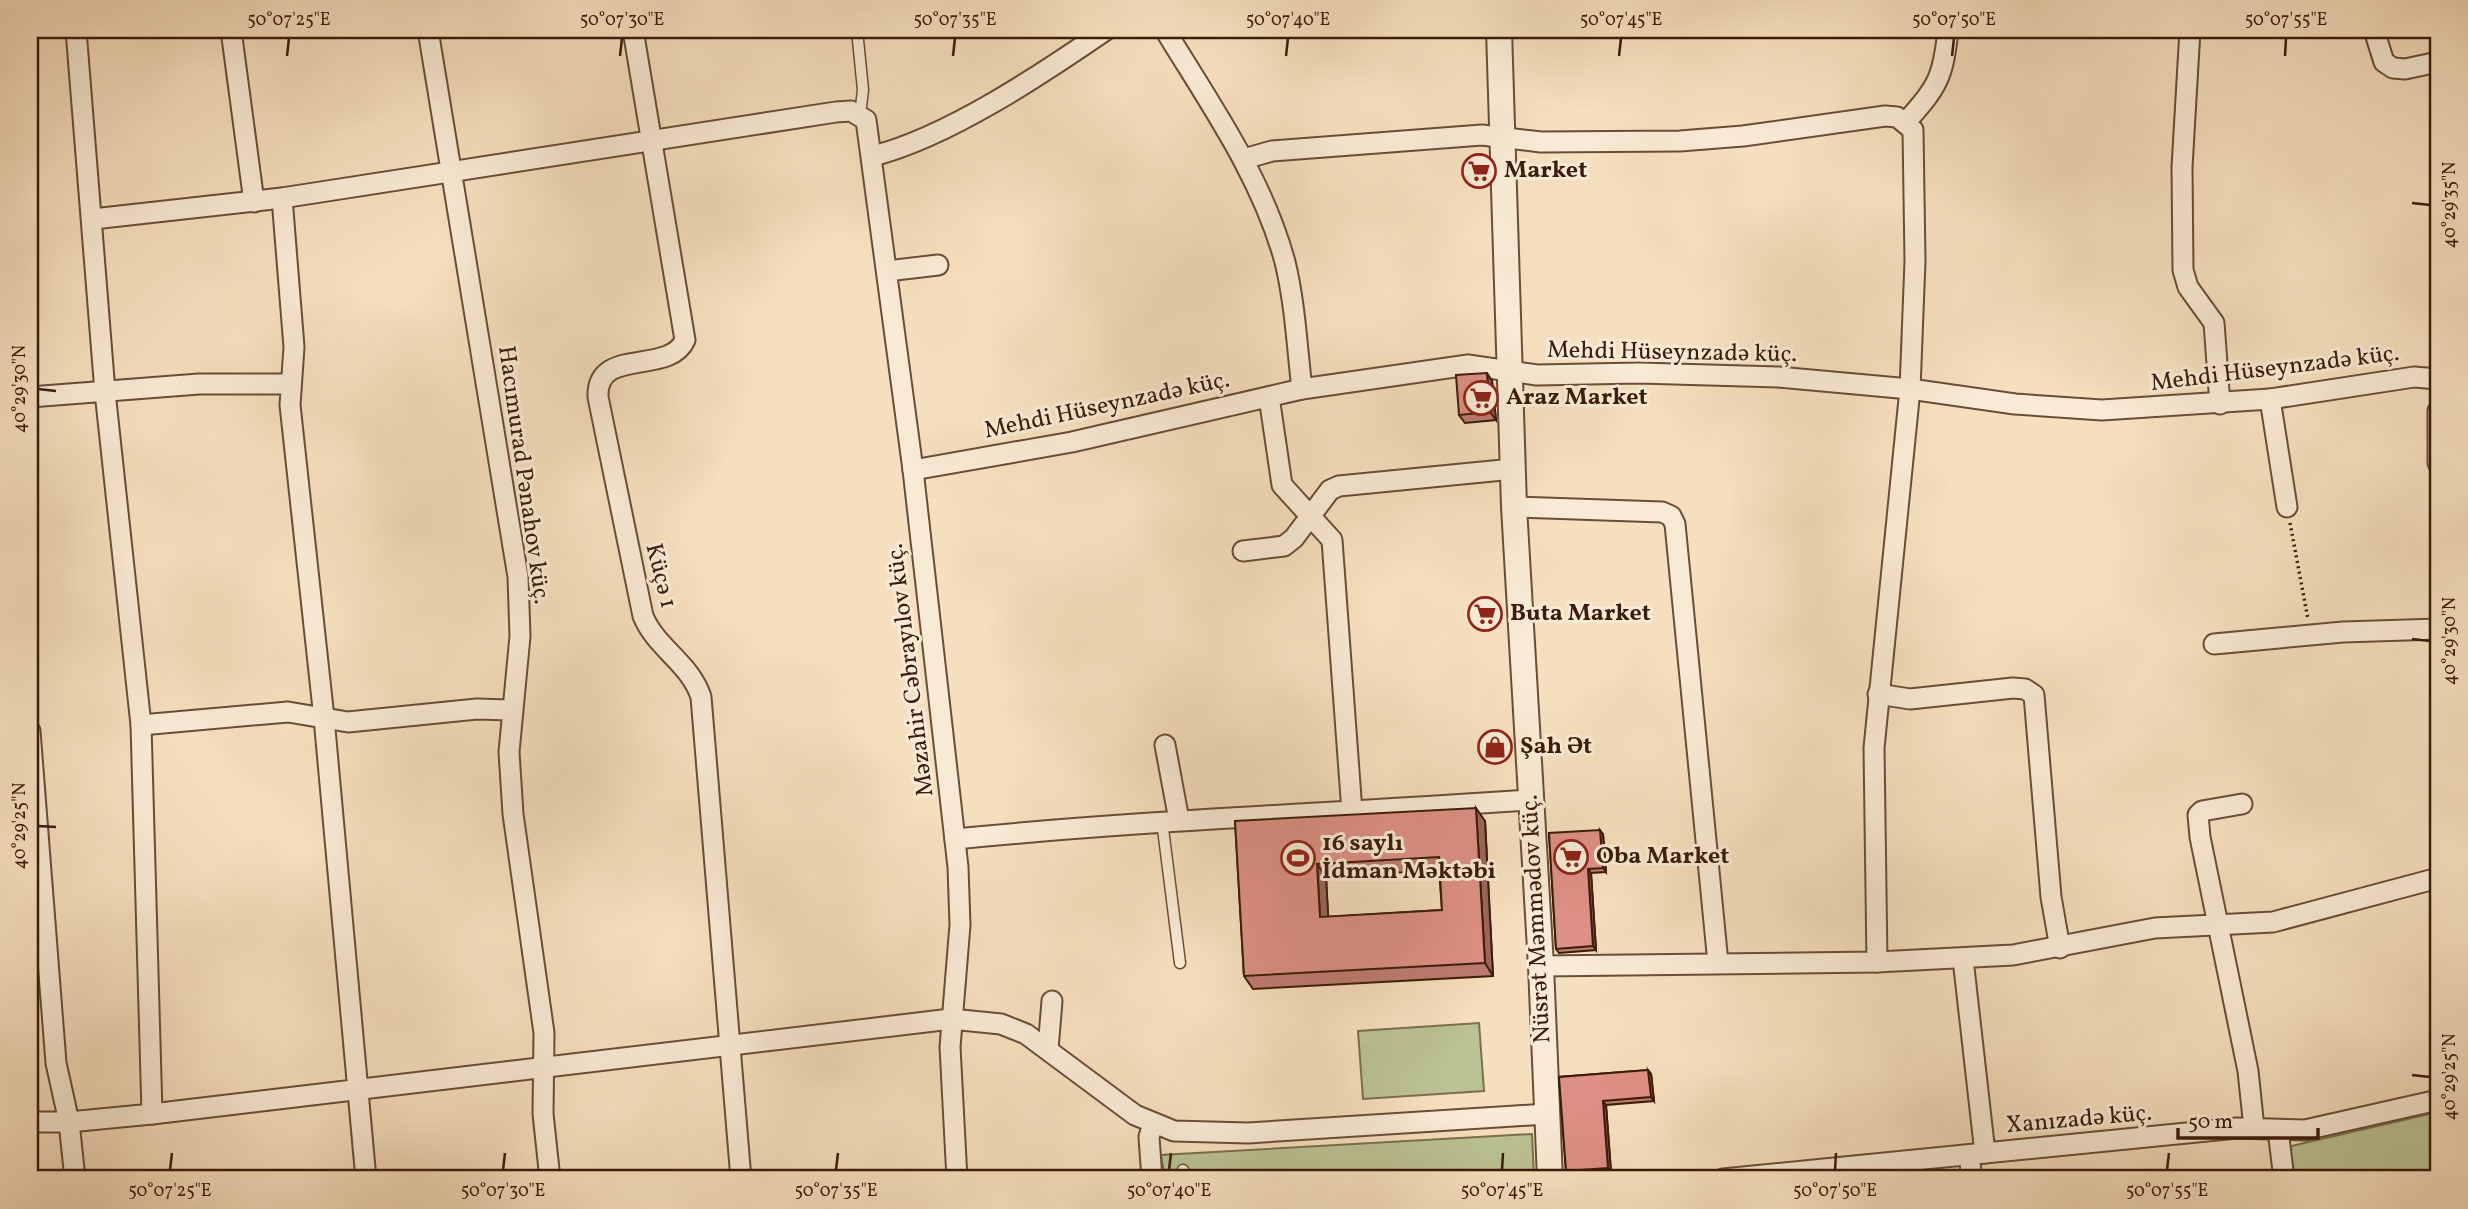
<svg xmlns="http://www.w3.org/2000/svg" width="2468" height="1209" font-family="Vollkorn,serif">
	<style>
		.green { fill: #bbc293; stroke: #7b6f4e; stroke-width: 2 }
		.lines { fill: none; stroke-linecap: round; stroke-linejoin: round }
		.service-casing { stroke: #6a4d37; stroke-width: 13 }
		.minor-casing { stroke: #6a4d37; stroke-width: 23 }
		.tertiary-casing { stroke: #6a4d37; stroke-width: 28 }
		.path { stroke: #3b1c0a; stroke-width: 3.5; stroke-dasharray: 2 3.5; stroke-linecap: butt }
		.service { stroke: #f9ead5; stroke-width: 10 }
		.minor { stroke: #f9ead5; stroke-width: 19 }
		.tertiary { stroke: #f9ead5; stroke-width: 24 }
		.wall { fill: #be7c72; stroke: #3b1c0a; stroke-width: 2; fill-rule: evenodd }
		.shaded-wall { fill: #9b655d; stroke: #3b1c0a; stroke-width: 2 }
		.building { fill: #dd9085; stroke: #3b1c0a; stroke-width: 2; fill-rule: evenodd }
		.ticks { fill: none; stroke: #3b1c0a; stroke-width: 2.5 }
		.labels { text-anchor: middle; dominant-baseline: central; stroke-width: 6; stroke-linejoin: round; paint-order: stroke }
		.poi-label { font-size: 24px; font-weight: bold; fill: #3b1c0a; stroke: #f9ead5; text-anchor: start }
		.street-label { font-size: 24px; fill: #3b1c0a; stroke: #f9ead5 }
		.neatline { fill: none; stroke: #3b1c0a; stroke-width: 2.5 }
		.ticks-label { font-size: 18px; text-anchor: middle; fill: #3b1c0a }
	</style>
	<rect width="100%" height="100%" fill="#f6dfbe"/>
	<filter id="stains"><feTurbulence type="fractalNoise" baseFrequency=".00286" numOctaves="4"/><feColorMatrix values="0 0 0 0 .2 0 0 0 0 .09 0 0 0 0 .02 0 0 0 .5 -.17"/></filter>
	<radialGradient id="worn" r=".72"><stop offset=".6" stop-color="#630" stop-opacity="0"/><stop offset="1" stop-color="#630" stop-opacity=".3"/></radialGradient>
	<g class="green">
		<polygon points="1479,1023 1484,1091 1363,1099 1358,1031"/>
		<polygon points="2438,1112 2438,1179 2295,1179 2287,1147"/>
		<polygon points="1532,1134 1534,1179 1165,1179 1161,1155"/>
	</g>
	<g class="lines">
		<g class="service-casing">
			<g id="service">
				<polyline points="857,30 863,90 860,115"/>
				<polyline points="1162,821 1180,963"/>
				<polyline points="1183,1170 1183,1179"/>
			</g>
		</g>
		<g class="minor-casing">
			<g id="minor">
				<polyline points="76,30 105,392 141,725 152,1114"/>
				<polyline points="231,30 254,202"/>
				<polyline points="428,30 518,577 520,636 509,752 513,814 544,1033 543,1114 550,1179"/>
				<path d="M633,30L685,340C669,376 596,346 598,397L643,616C656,648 690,663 701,697L741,1179"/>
				<path d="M1165,30C1210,104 1262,177 1285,262C1295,303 1297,347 1302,389"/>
				<polyline points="2190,30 2182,167 2183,270 2188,287 2214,323 2220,404"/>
				<polyline points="2374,30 2384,62 2393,68 2405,69 2438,62"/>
				<path d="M1906,122C1938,86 1943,78 1948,30"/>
				<path d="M873,156C948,137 1042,74 1106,30"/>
				<polyline points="1244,159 1272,151 1482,135 1541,142 1680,141 1743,136 1885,116 1897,117 1913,130 1915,261 1910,389 1874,748 1877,962"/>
				<polyline points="282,198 294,347 290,405 324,718 366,1179"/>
				<polyline points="93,219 282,198 836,112 851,111 866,120 913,470 958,867 960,925 950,1047 957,1179"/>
				<polyline points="887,271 938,265"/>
				<polyline points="30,397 199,384 291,384"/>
				<polyline points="1269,397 1282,485 1332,540 1352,812"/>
				<polyline points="2270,399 2287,507"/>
				<polyline points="2438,411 2438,463"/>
				<polyline points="913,470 1072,442 1302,389 1468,365 1537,375 1639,373 1778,377 1910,389 2015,404 2102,410 2270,399 2414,377 2438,379"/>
				<polyline points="1514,507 1662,512 1671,516 1675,524 1718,963"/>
				<polyline points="1243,551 1284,546 1294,538 1330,490 1339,486 1513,469"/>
				<polyline points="2214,644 2343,632 2438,629"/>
				<polyline points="1878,694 1910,699 2013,688 2025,689 2034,695 2051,897 2060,948"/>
				<polyline points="141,725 288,712 348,722 477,709 511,710"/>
				<polyline points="30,731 56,1063 69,1122 75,1179"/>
				<polyline points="1165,745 1179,820"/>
				<polyline points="2242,804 2202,811 2198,815 2200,837 2248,1071 2254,1128"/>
				<path d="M955,839C1147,820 1339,813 1531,800"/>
				<polyline points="1963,959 1985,1153"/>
				<polyline points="1541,966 1877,962 2013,955 2155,928 2273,922 2438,878"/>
				<polyline points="1048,1049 1052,1001"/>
				<polyline points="30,1122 69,1122 152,1114 951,1019 1001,1024 1026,1034 1135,1115 1174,1131 1248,1133 1546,1114"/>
				<polyline points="2278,1130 2284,1179"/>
				<polyline points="1969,1155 1972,1179"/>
				<polyline points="1152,1179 1149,1137 1153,1124"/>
				<polyline points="1723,1179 2237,1128 2305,1130 2438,1100"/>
			</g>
		</g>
		<g class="tertiary-casing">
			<polyline id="tertiary" points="1499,30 1514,507 1541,966 1550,1179"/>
		</g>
		<polyline class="path" points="2290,523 2308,619"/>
		<use href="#service" class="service"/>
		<use href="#minor" class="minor"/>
		<use href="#tertiary" class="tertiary"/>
	</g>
	<g class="wall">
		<polygon points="1492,381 1496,420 1465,423 1459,415"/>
		<path d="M1235,821H1485L1493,976L1253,989L1244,976ZM1439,870L1442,910L1328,917L1326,877Z"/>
		<polygon points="1549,833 1603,834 1606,872 1591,873 1596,950 1559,953 1556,949"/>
		<polygon points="1648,1070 1651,1074 1654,1101 1606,1105 1611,1172 1569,1175 1566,1171 1559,1077"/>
	</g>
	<g class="shaded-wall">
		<polygon points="1487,373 1492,381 1496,420 1490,412"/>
		<polygon points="1476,808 1485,821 1493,976 1485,963"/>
		<polygon points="1600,830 1603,834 1606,872 1603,868"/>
		<polygon points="1317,864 1326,877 1329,930 1320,917"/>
		<polygon points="1588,869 1591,873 1596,950 1593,946"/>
		<polygon points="1648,1070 1651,1074 1654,1101 1651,1097"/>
		<polygon points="1603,1101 1606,1105 1611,1172 1608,1168"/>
	</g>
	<g class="building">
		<polygon points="1487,373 1490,412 1459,415 1456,375"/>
		<path d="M1476,808L1485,963L1244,976L1235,821ZM1439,857L1442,910L1320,917L1317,864Z"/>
		<polygon points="1600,830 1603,868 1588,869 1593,946 1556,949 1549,833"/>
		<polygon points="1648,1070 1651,1097 1603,1101 1608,1168 1566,1171 1559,1077"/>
	</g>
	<path class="ticks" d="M287,56L289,38M620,56L622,38M953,56L955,38M1286,56L1288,38M1619,56L1621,38M1952,56L1954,38M2285,56L2286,38M2412,203L2430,205M38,389L56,391M2412,639L2430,641M38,826L56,827M2412,1075L2430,1077M170,1170L172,1153M503,1170L505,1153M836,1170L838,1153M1169,1170L1171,1153M1502,1170L1503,1153M1835,1170L1836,1153M2167,1170L2169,1153"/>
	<defs>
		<g id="supermarket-ring" transform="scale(1.75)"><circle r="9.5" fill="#f9ead5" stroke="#8f2418" stroke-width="1.5"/><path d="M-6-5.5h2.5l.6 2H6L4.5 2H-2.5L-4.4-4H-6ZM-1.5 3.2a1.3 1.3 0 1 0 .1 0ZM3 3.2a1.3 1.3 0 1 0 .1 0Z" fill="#8f2418"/></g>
		<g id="shop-ring" transform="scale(1.75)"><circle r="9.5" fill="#f9ead5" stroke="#8f2418" stroke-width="1.5"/><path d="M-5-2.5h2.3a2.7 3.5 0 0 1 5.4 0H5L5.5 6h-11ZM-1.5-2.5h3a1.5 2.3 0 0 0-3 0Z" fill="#8f2418"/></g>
		<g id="stadium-ring" transform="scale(1.75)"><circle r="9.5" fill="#f9ead5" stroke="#8f2418" stroke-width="1.5"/><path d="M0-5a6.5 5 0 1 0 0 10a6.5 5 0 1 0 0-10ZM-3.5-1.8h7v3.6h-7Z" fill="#8f2418"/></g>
	</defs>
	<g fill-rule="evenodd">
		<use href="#supermarket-ring" x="1479" y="171"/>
		<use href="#supermarket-ring" x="1481" y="398"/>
		<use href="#supermarket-ring" x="1485" y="614"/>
		<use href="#shop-ring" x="1495" y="747"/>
		<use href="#supermarket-ring" x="1571" y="857"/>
		<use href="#stadium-ring" x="1298" y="858"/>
	</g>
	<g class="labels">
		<g class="poi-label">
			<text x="1504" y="171">Market</text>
			<text x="1506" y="398">Araz Market</text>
			<text x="1510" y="614">Buta Market</text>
			<text x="1520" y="747">Şah Ət</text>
			<text x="1322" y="844">16 saylı<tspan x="1322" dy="28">İdman Məktəbi</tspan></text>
			<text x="1596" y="857">Oba Market</text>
		</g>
		<g class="street-label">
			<text transform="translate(1672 353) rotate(1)">Mehdi Hüseynzadə küç.</text>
			<text transform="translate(2275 369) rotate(-7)">Mehdi Hüseynzadə küç.</text>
			<text transform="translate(1107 406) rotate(-12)">Mehdi Hüseynzadə küç.</text>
			<text transform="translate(523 475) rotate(82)">Hacımurad Pənahov küç.</text>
			<text transform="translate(660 576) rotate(76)">Küçə 1</text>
			<text transform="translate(911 670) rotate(-97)">Məzahir Cəbrayılov küç.</text>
			<text transform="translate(1537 919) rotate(-93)">Nüsrət Məmmədov küç.</text>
			<text transform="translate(2079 1120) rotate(-5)">Xanızadə küç.</text>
		</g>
	</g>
	<rect width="2468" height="1209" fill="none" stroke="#f6dfbe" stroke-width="77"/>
	<path d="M2178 1128v10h140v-10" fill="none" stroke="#3b1c0a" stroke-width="3.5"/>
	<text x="2188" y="1128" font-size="21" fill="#3b1c0a" stroke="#f9ead5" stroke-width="5" paint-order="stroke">50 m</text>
	<rect x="38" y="38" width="2392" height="1132" class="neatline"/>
	<g class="ticks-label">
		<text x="289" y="25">50°07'25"E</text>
		<text x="622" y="25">50°07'30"E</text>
		<text x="955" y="25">50°07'35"E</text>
		<text x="1288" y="25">50°07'40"E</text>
		<text x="1621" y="25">50°07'45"E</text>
		<text x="1954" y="25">50°07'50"E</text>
		<text x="2286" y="25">50°07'55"E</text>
		<text transform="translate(2449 205) rotate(-90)" y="6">40°29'35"N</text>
		<text transform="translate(19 389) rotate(-90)" y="6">40°29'30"N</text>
		<text transform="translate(2449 641) rotate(-90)" y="6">40°29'30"N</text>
		<text transform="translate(19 826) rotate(-90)" y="6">40°29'25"N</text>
		<text transform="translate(2449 1077) rotate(-90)" y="6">40°29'25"N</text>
		<text x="170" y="1196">50°07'25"E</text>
		<text x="503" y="1196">50°07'30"E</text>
		<text x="836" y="1196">50°07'35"E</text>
		<text x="1169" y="1196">50°07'40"E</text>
		<text x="1502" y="1196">50°07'45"E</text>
		<text x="1835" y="1196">50°07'50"E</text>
		<text x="2167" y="1196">50°07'55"E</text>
	</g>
	<rect width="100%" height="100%" filter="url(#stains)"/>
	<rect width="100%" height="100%" fill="url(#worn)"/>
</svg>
